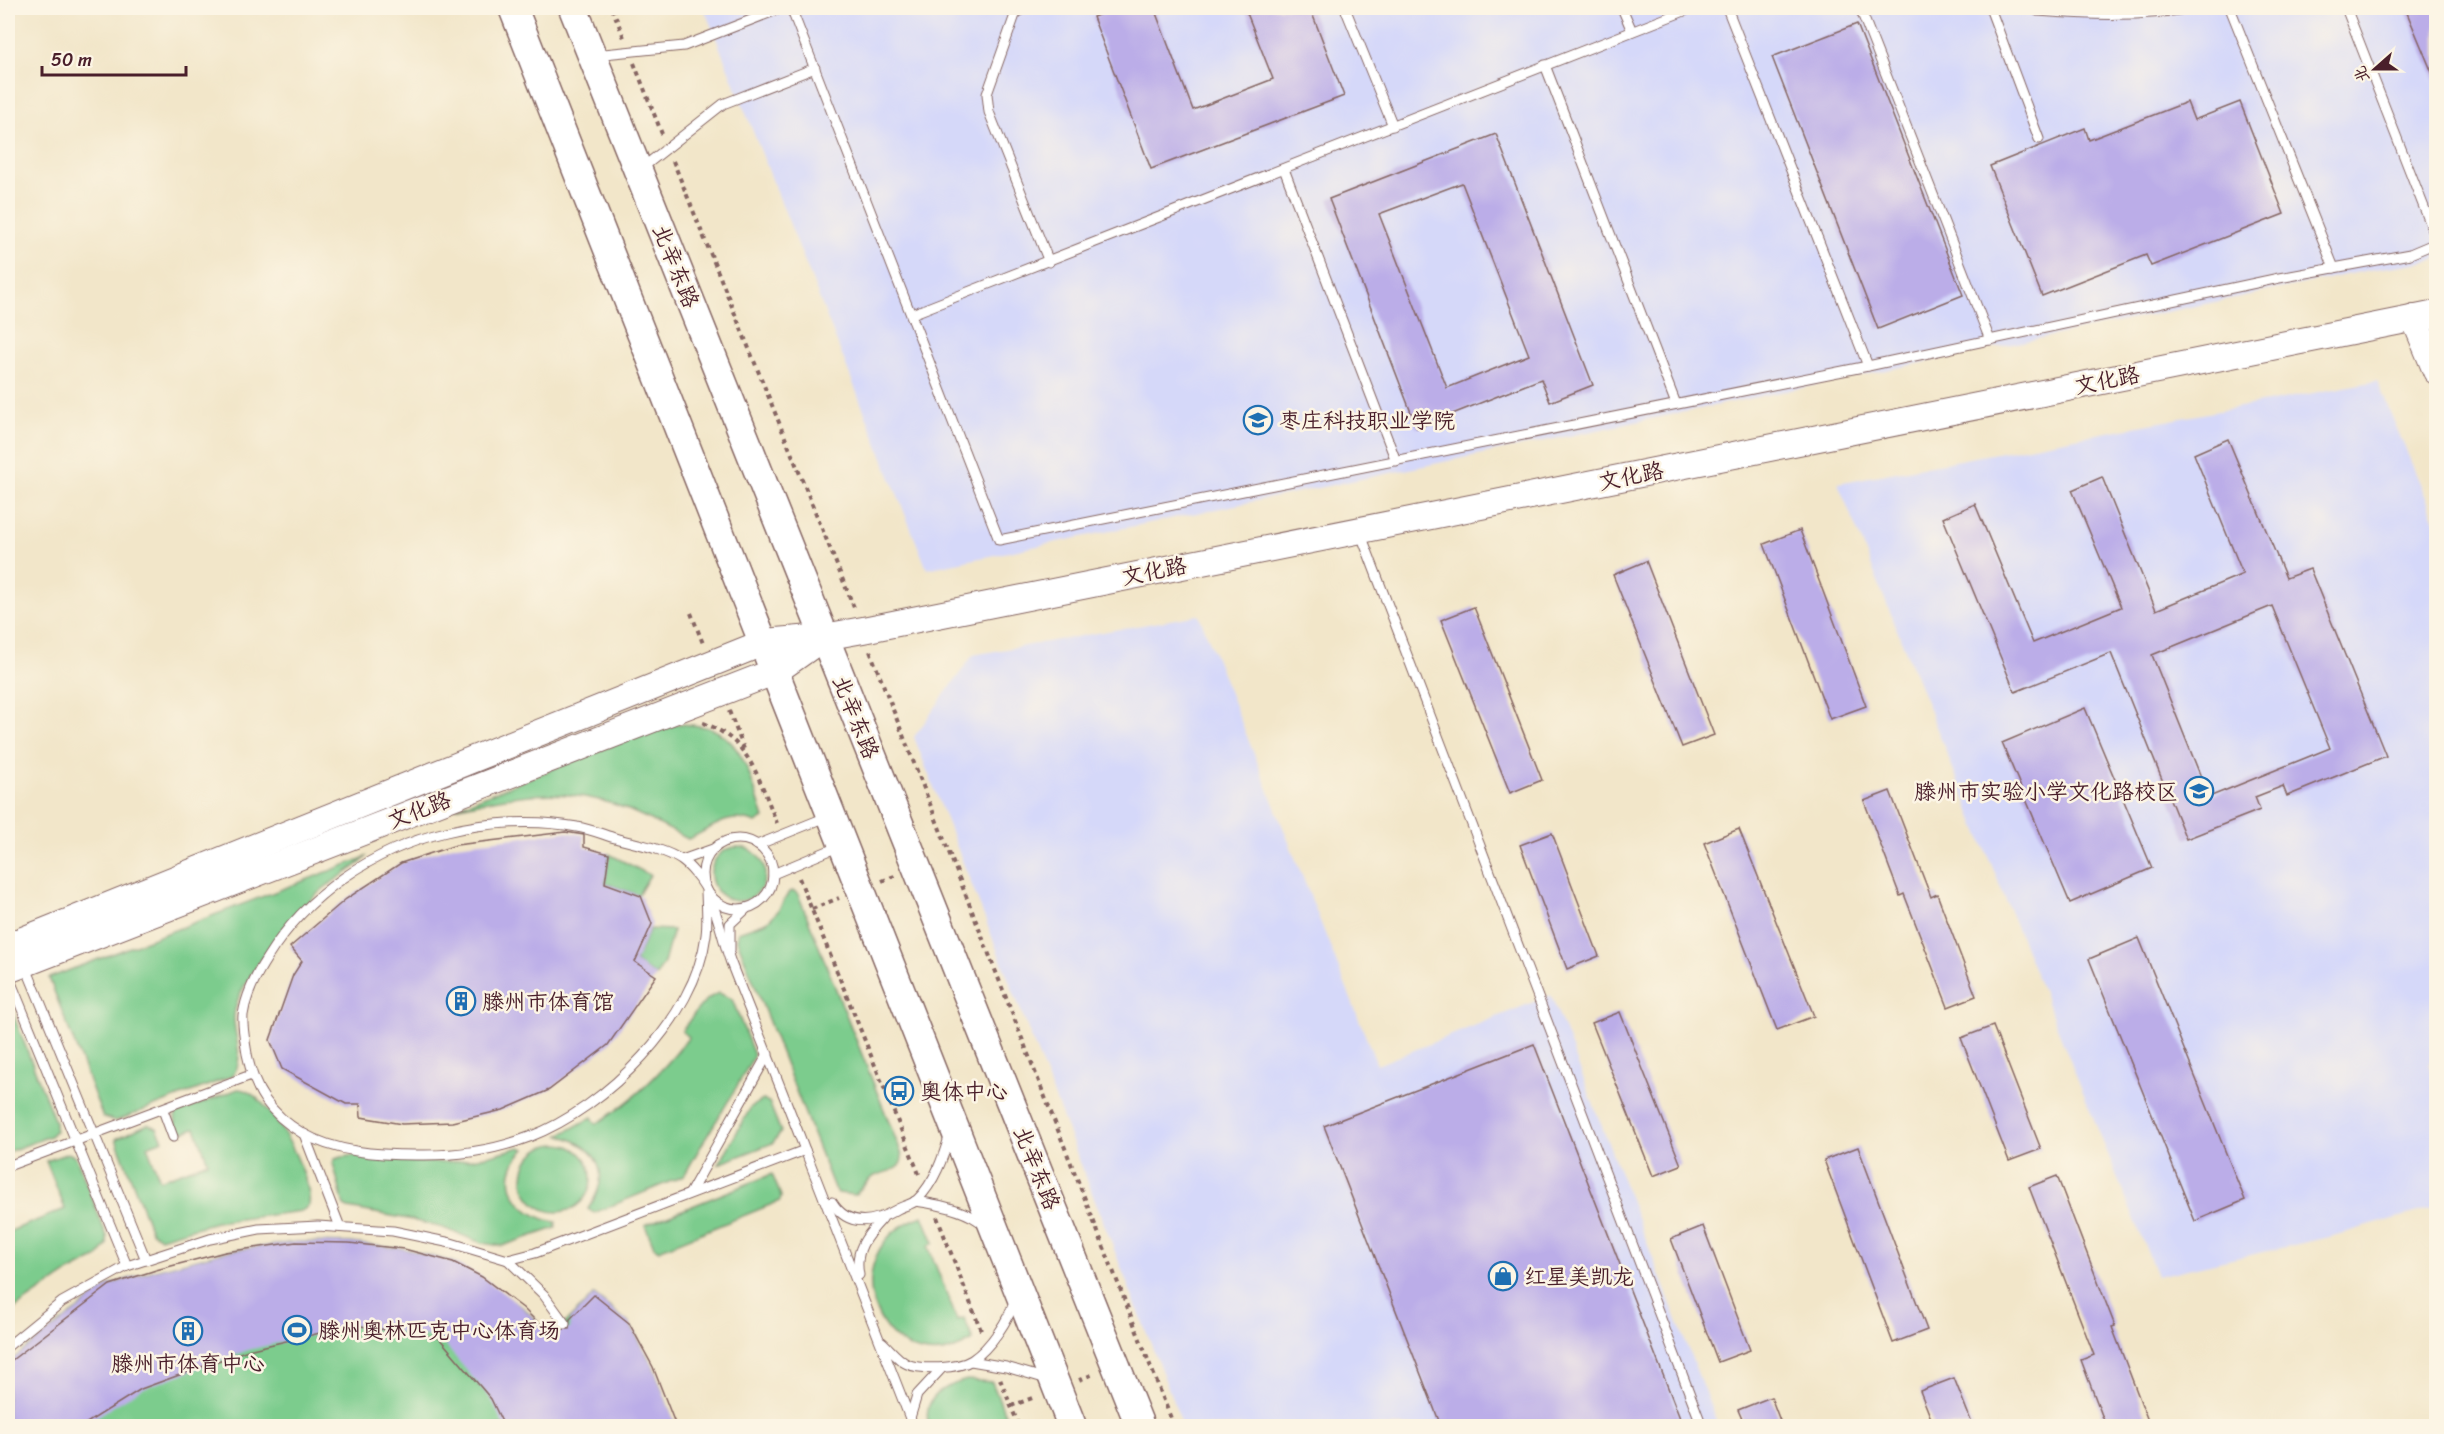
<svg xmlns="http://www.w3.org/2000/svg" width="2444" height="1434" font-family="Sriracha,'LXGW WenKai TC',sans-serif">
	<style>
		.built { fill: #d5d8f9 }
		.green { fill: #7ccc8d; stroke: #63765c; stroke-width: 1.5 }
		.building { fill: #bbade8; fill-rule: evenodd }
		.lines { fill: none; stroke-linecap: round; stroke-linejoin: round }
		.lane-casing { stroke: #856562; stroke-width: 11 }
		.secondary-casing { stroke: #856562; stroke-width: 28 }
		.primary-casing { stroke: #856562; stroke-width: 31 }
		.path { stroke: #856562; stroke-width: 4; stroke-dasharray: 4.5 4.5; stroke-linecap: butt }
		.lane { stroke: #fff; stroke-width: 9 }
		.secondary { stroke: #fff; stroke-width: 26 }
		.primary { stroke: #fff; stroke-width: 28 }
		.labels { text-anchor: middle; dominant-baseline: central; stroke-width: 5; stroke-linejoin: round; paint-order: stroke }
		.street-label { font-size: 22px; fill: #4a1f2b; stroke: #fcf5e5 }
		.poi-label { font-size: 22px; fill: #4a1f2b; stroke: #fcf5e5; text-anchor: start }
	</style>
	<rect width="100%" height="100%" fill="#fcf5e5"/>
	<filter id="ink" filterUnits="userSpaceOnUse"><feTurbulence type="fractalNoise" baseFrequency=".0167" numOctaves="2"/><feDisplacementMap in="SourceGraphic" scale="12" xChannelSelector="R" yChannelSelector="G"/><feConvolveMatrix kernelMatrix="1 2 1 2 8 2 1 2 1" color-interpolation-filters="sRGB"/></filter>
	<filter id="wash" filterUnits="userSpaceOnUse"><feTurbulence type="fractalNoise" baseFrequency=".008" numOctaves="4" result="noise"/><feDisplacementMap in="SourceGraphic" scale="24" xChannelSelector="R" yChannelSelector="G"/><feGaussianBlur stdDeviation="1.35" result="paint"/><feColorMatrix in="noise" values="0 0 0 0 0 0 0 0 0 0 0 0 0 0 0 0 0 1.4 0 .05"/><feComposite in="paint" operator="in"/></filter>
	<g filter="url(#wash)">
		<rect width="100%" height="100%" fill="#f2e6c9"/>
		<g class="built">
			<polygon points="704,8 2436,8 2436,260 2369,270 927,569"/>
			<polygon points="2377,381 2436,522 2436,1060 2428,1064 2436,1082 2436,1207 2329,1237 2157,1276 1838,483"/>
			<polygon points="1199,615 1377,1065 1551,995 1718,1426 1183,1426 914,737 973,655"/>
		</g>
		<g class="green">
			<path d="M681,724C693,725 708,726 718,732C746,747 754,790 764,818L756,823C726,811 713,829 688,839C664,827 639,813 613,804C561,786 507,796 455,808L655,728Z"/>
			<circle cx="738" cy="874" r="27"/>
			<polygon points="609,854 650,875 638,895 605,883"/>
			<path d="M366,857C361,865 333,880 323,889C292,915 268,946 248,980C241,991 234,1006 234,1019C234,1037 246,1061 232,1076L116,1121L103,1117L49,978Z"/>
			<path d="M794,891L798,894L902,1155C903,1173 884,1170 873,1177C865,1182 861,1190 854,1195L838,1193L834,1188L737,940L738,932L767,922L778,911L789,892Z"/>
			<polygon points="650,929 673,930 664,963 656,976 635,962"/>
			<path d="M719,993L732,999L754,1055C733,1097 706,1135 684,1176L594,1213L588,1209C613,1173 599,1148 560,1135L592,1117L596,1124C633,1102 663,1071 689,1037L682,1031C691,1018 703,998 719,993Z"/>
			<polygon points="8,1001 55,1122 55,1131 50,1136 8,1152"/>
			<path d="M238,1089C268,1089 314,1179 309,1205L302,1211L216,1222L160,1238L151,1231L116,1139L148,1124L157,1128L163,1140L147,1146L160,1180L208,1162L195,1128L178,1134L175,1117L177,1113Z"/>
			<polygon points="763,1100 769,1102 781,1132 773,1143 719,1164 751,1107"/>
			<circle cx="557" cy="1178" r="34"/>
			<path d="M520,1147L525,1149C493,1179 518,1216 556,1222V1228L502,1246L482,1243L443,1228L408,1219L348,1208L344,1206L333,1163L335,1159C363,1150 394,1160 423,1162C458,1164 487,1157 520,1147Z"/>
			<polygon points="68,1153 76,1157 107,1237 107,1245 98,1257 69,1272 8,1313 8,1232 65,1209 46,1161"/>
			<polygon points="772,1174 781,1196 780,1201 659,1250 654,1247 645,1225"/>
			<path d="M923,1216L934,1243L928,1246L957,1320L964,1318L973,1340C884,1395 822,1250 923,1216Z"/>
			<polygon points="296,1242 349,1243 404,1249 453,1262 523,1308 552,1336 594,1295 629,1323 653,1367 675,1426 8,1426 8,1363 110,1285 156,1270 225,1252"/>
			<path d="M967,1380L992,1382L1010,1426H929C921,1399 943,1386 967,1380Z"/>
		</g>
		<g id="blocks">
			<g class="building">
				<polygon points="1116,8 1154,8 1193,110 1273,79 1245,8 1310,8 1344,96 1151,169 1093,17"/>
				<polygon points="2405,8 2436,8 2436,82"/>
				<polygon points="1857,24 1963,295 1878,329 1772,57"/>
				<polygon points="2187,102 2194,120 2240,102 2284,214 2151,266 2146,255 2042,296 1990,166 2085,128 2089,140"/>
				<path d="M1496,134L1593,385L1550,402L1541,379L1417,428L1329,199ZM1462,183L1529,355L1447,388L1379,214Z"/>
				<path d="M2228,439L2286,578L2310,569L2386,756L2287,796L2283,786L2255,797L2260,810L2186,839L2111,653L2015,692L1943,518L1975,504L2033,643L2121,607L2072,490L2102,477L2156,610L2243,574L2194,454ZM2272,606L2330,748L2209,797L2152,655Z"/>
				<polygon points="1800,530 1866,706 1830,719 1764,544"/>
				<polygon points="1646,561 1714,735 1682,747 1613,575"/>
				<polygon points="1474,607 1542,780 1510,793 1441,620"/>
				<polygon points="2085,708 2152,868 2070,903 2002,743"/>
				<polygon points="1890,791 1931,897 1937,894 1976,996 1948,1007 1904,894 1900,896 1864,801"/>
				<polygon points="1739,829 1814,1016 1777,1030 1704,843"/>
				<polygon points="565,832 584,835 584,847 609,854 605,883 641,896 652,924 635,962 656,976 608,1045 549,1090 503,1110 452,1122 402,1124 361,1117 360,1104 346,1104 282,1069 270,1040 293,975 302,961 290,947 346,899 401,863 456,845"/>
				<polygon points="1552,833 1599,956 1567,969 1520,845"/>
				<polygon points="2139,938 2245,1200 2195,1221 2089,959"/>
				<polygon points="1620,1012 1681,1165 1653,1176 1592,1023"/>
				<polygon points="1993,1026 2041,1149 2009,1161 1961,1038"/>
				<polygon points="1534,1044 1683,1426 1441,1426 1324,1126"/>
				<polygon points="1858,1147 1927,1330 1893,1343 1824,1160"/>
				<polygon points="2057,1176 2115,1326 2112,1327 2150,1426 2106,1426 2081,1360 2094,1355 2029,1187"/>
				<polygon points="1703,1226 1750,1350 1718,1362 1671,1239"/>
				<polygon points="296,1242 349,1243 404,1249 453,1262 482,1277 523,1308 552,1337 560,1329 569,1329 570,1319 594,1295 629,1323 653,1367 676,1426 504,1426 491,1399 439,1338 354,1325 248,1350 141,1389 82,1426 8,1426 8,1363 110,1285 156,1270 225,1252"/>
				<polygon points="1954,1378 1973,1426 1934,1426 1920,1391"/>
				<polygon points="1771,1397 1782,1426 1745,1426 1738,1410"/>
			</g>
		</g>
	</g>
	<g filter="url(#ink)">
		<use href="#blocks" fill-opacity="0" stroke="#856562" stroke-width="1.5"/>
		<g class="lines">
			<g class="lane-casing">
				<g id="lane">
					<polyline points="791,8 999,540 1868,366 2279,278 2410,254 2436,243"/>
					<polyline points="1022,8 1015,15 987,94 989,112 1049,262"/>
					<polyline points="1345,8 1393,126"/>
					<polyline points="1622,8 1632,31"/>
					<polyline points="1727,8 1868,366"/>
					<polyline points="1860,8 1990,340"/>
					<polyline points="1990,8 2039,139"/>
					<path d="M2032,8L2038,11C2089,15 2141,17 2191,8"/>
					<polyline points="2230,8 2334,268"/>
					<polyline points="2346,8 2436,238"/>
					<polyline points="594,55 684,46 782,8"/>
					<polyline points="1545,65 1676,404"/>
					<polyline points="642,168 723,104 815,68"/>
					<polyline points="1284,169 1396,461"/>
					<polyline points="912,314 1692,8"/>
					<polyline points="1360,532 1702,1426"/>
					<circle cx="738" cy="874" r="35"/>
					<polyline points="757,845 829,816"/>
					<polyline points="682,860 713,849"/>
					<polyline points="773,874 840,846"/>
					<path d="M706,888C706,903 708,920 706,935C696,1018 606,1108 529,1137C493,1151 454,1156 415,1155C377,1155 335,1152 302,1133C270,1114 254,1090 247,1054C245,1041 242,1027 243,1015C246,995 256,975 267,958C306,895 373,849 446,832C487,822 536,819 577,827C590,829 602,834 615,838C635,844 663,848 681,860C689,865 701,880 706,889C718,911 722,939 731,963C755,1025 781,1087 805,1150"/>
					<polyline points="730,951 730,924 746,909"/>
					<polyline points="25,965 146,1260"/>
					<polyline points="8,975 127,1266"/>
					<polyline points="163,1110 173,1137"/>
					<polyline points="304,1134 340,1227"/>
					<polyline points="8,1166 251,1075"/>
					<polyline points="690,1193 768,1054"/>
					<path d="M915,1201C937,1204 968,1210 984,1225"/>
					<path d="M832,1202C848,1228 873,1223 896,1210C902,1206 911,1205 917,1200C935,1182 943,1158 950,1134"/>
					<polyline points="508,1260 544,1295 565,1324"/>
					<path d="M859,1275C854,1251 866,1236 882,1219"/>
					<path d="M882,1342C889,1348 898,1360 907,1364C921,1370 958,1369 972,1360C990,1348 1009,1320 1015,1299"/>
					<polyline points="8,1346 62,1302 127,1266 210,1239 259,1229 318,1226 393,1231 451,1243 508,1260 535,1253 805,1150 913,1426"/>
					<polyline points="971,1361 1006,1367 1047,1379"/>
					<polyline points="910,1418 917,1395 942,1368"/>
				</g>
			</g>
			<g class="secondary-casing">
				<g id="secondary">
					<polyline points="2414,318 2436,371"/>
					<polyline points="8,946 765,642 824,637 863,630 2436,314"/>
					<polyline points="8,970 776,671 824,637"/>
				</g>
			</g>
			<g class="primary-casing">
				<g id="primary">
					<polyline points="513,8 1072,1426"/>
					<polyline points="573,8 1140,1426"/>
				</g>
			</g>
			<g class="path">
				<polyline points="612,8 625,40"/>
				<polyline points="634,63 662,134"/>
				<polyline points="673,161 855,610"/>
				<polyline points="691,613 704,646"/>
				<polyline points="870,651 1174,1426"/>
				<polyline points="729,711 744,749"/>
				<path d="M703,723C751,740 759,781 777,823"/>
				<polyline points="799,878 919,1174"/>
				<polyline points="882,881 897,875"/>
				<polyline points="812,909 839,898"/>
				<polyline points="937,1217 982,1333"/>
				<polyline points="1000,1379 1019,1426"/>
				<polyline points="1079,1380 1094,1374"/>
				<polyline points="1011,1406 1035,1397"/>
			</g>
			<use href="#lane" class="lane"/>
			<use href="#secondary" class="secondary"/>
			<use href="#primary" class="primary"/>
		</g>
	</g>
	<defs>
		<g id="university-ring" transform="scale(1.5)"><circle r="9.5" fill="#fcf5e5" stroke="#1f6fb2" stroke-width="1.5"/><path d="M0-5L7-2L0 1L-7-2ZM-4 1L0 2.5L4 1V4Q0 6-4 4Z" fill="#1f6fb2"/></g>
		<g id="school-ring" transform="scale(1.5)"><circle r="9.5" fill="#fcf5e5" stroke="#1f6fb2" stroke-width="1.5"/><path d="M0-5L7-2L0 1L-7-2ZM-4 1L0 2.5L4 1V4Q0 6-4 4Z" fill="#1f6fb2"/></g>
		<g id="building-ring" transform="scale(1.5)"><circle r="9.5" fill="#fcf5e5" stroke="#1f6fb2" stroke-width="1.5"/><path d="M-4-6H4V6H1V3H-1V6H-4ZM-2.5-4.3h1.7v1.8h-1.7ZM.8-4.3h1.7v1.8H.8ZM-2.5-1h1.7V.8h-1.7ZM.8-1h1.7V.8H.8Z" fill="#1f6fb2"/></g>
		<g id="bus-ring" transform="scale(1.5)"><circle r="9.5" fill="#fcf5e5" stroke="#1f6fb2" stroke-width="1.5"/><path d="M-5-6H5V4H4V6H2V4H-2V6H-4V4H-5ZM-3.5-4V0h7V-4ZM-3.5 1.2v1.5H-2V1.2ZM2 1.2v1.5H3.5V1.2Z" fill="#1f6fb2"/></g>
		<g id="shop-ring" transform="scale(1.5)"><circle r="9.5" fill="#fcf5e5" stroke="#1f6fb2" stroke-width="1.5"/><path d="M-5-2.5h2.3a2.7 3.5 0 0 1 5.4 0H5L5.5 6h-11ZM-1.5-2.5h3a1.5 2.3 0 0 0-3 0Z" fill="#1f6fb2"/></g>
		<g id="stadium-ring" transform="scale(1.5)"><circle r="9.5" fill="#fcf5e5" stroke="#1f6fb2" stroke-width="1.5"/><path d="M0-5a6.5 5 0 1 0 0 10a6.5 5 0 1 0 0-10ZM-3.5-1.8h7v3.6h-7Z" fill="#1f6fb2"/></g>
	</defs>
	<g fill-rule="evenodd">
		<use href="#university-ring" x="1258" y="420"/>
		<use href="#school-ring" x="2199" y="791"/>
		<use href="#building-ring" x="461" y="1001"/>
		<use href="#bus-ring" x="899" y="1091"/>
		<use href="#shop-ring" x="1503" y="1276"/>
		<use href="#stadium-ring" x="297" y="1330"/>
		<use href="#building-ring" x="188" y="1331"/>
	</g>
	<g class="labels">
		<g class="street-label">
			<text transform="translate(676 266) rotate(68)">北辛东路</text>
			<text transform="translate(2107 380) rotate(-11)">文化路</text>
			<text transform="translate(1631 476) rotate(-11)">文化路</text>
			<text transform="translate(1154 571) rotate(-11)">文化路</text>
			<text transform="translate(856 717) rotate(68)">北辛东路</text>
			<text transform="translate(419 810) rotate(-21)">文化路</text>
			<text transform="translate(1037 1168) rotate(68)">北辛东路</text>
		</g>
		<g class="poi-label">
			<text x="1279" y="420">枣庄科技职业学院</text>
			<text x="2178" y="791" text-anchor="end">滕州市实验小学文化路校区</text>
			<text x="482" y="1001">滕州市体育馆</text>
			<text x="920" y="1091">奥体中心</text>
			<text x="1524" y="1276">红星美凯龙</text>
			<text x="318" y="1330">滕州奥林匹克中心体育场</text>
			<text x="188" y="1363" text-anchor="middle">滕州市体育中心</text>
		</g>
	</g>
	<rect width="2444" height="1434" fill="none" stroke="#fcf5e5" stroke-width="30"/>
	<g transform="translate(2375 69) rotate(249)" stroke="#fcf5e5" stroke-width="4.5" paint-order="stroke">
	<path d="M0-4.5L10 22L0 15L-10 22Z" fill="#4a1f2b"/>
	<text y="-9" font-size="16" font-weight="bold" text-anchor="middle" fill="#4a1f2b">北</text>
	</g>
	<path d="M42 66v9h144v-9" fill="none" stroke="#4a1f2b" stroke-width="3"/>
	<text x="51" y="66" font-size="18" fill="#4a1f2b" stroke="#fcf5e5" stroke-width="4.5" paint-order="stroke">50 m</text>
</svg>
